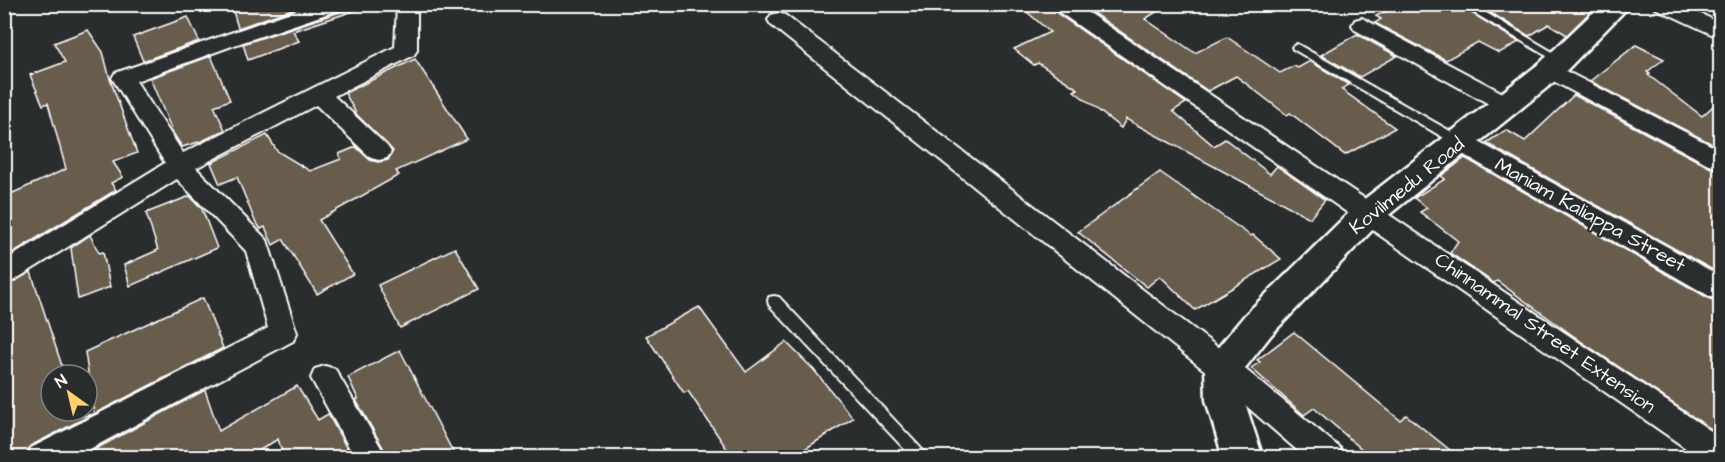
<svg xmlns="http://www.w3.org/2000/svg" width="1725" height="462" font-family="'Architects Daughter',sans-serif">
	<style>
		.building { fill: #675b4e; stroke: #fff; stroke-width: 1.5 }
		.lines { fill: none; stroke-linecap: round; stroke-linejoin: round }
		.lane-casing { stroke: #fff; stroke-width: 4 }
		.street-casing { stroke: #fff; stroke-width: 4 }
		.secondary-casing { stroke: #fff; stroke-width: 5 }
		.lane { fill: #2a2d2e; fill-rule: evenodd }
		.street { fill: #2a2d2e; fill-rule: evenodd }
		.secondary { fill: #2a2d2e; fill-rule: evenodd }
		.labels { text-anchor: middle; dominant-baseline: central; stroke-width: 4.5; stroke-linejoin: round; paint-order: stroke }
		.street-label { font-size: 20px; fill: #fff; stroke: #2a2d2e }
	</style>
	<rect width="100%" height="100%" fill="#2a2d2e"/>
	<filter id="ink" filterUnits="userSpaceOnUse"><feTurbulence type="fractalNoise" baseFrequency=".0167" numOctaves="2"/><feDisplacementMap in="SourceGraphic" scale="12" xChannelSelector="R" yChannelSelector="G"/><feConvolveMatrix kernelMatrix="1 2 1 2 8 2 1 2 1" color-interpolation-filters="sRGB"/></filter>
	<g filter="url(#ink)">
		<g class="building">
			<polygon points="231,4 306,4 238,28"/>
			<polygon points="349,4 359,4 360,9 293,31 299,41 248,60 243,44 345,10"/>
			<polygon points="1044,4 1055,4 1054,9 1058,14 1186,103 1173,111 1214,146 1225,139 1270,174 1277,166 1325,200 1310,218 1126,119 1121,128 1074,91 1078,89 1038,63 1034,65 1014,49 1050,32 1027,12"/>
			<polygon points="1080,4 1169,4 1145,19 1195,53 1227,37 1280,73 1294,66 1298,68 1310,61 1349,85 1341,89 1395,128 1345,155 1290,113 1287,115 1236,76 1208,91"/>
			<polygon points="1400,4 1457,4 1519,42 1499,53 1478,42 1446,60 1375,23 1381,19 1376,16"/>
			<polygon points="1476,4 1598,4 1567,35 1549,24 1529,36"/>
			<polygon points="188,17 199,41 143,61 133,37"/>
			<polygon points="88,30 103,52 110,79 137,153 113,162 123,177 111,183 116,190 4,258 4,197 66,169 48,103 43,105 30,75 65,62 54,43"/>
			<polygon points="1357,34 1397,56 1360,77 1321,55"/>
			<polygon points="1636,45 1664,59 1647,72 1650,74 1648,75 1702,116 1720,100 1720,148 1590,81"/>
			<polygon points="211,56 230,100 214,106 225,130 202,141 182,147 173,133 150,78"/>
			<polygon points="415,59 467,139 396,171 399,175 319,220 353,274 317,294 283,239 273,245 265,227 261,229 255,221 237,177 220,184 211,163 267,135 277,151 310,171 341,159 339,154 356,147 370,160 378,162 388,160 393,151 357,115 345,93"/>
			<polygon points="1574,95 1711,168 1720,170 1720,274 1486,143 1506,130 1525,141"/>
			<polygon points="1465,158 1710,299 1720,302 1720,435 1582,342 1497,281 1494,283 1450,253 1458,241 1420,212 1427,208 1414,198 1445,179 1441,176"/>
			<polygon points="1160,172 1251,236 1253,235 1281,259 1195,310 1160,276 1147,287 1078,232"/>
			<polygon points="190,196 202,209 217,248 130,286 124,265 158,250 146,213"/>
			<polygon points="90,235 99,253 103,252 110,287 78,299 71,248"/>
			<polygon points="455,248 479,289 400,328 378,285"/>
			<polygon points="31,272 65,375 51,375 51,411 76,411 78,417 93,414 30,446 25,458 4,458 4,286"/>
			<polygon points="203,298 223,348 94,414 85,352"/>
			<polygon points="699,307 746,372 786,342 814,370 853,418 791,458 733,458 688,391 684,393 646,336"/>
			<polygon points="1294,332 1400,420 1406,415 1460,458 1372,458 1314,408 1304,415 1251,368 1260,362 1257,360"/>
			<polygon points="400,350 456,458 389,458 356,400 358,399 348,377"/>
			<polygon points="297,386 318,420 328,414 352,458 284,458 278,439 247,458 79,458 205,390 219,431"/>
		</g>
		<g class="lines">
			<g class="lane-casing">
				<g id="lane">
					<polygon points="1459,4 1471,4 1566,60 1565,62 1557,62"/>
					<polygon points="1297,44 1464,139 1466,142 1464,145 1456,145 1293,49 1292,47"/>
					<polygon points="774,296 779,297 930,458 913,458 769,305 768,301 769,297"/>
				</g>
			</g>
			<g class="street-casing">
				<g id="street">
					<polygon points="314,4 347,4 344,8 240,43 136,81 183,153 395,47 397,4 417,4 417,50 414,55 334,96 387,146 391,152 387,158 379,160 371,158 316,105 196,168 267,240 297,333 293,341 73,458 27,458 31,448 268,328 246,251 177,179 13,281 4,284 4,261 165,163 112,78 115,73"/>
					<polygon points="1058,4 1075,4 1720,437 1720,458 1700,458 1059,12 1056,8"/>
					<polygon points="1652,4 1680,4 1720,23 1720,38 1655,8"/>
					<polygon points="778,13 785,15 1233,359 1340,448 1344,458 1306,458 1213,377 771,25 768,20 771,15"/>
					<polygon points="1362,18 1514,99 1517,104 1514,109 1506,112 1498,109 1355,30 1352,25 1355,20"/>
					<polygon points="1550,63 1720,150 1720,168 1712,166 1542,75 1539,70 1542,65"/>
					<polygon points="1460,134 1468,136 1720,276 1720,300 1711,297 1452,148 1448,142 1452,136"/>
					<polygon points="325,366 335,369 387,458 355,458 311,378 315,369"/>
				</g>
			</g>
			<g class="secondary-casing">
				<polygon id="secondary" points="1602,4 1631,4 1560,77 1380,222 1271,335 1242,372 1244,400 1263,458 1223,458 1206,400 1205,368 1210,357 1245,315 1358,204 1540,63"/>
			</g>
			<use href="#lane" class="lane"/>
			<use href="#street" class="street"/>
			<use href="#secondary" class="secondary"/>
		</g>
	</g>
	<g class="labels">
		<g class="street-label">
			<text transform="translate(1407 186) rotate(-39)">Kovilmedu Road</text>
			<text transform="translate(1590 215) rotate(29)">Maniam Kaliappa Street</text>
			<text transform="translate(1545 333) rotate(35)">Chinnammal Street Extension</text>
		</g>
	</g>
	<rect width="1725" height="462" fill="none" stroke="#2a2d2e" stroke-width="24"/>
	<rect x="12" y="12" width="1701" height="438" fill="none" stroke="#fff" stroke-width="2" filter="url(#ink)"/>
	<g transform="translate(69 393) rotate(326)"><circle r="28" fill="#2a2d2e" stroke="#7f8182" stroke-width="1.5"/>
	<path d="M0-4.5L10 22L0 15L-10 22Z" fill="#ffd166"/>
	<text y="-9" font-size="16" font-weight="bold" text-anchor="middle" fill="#ffffff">N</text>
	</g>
</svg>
